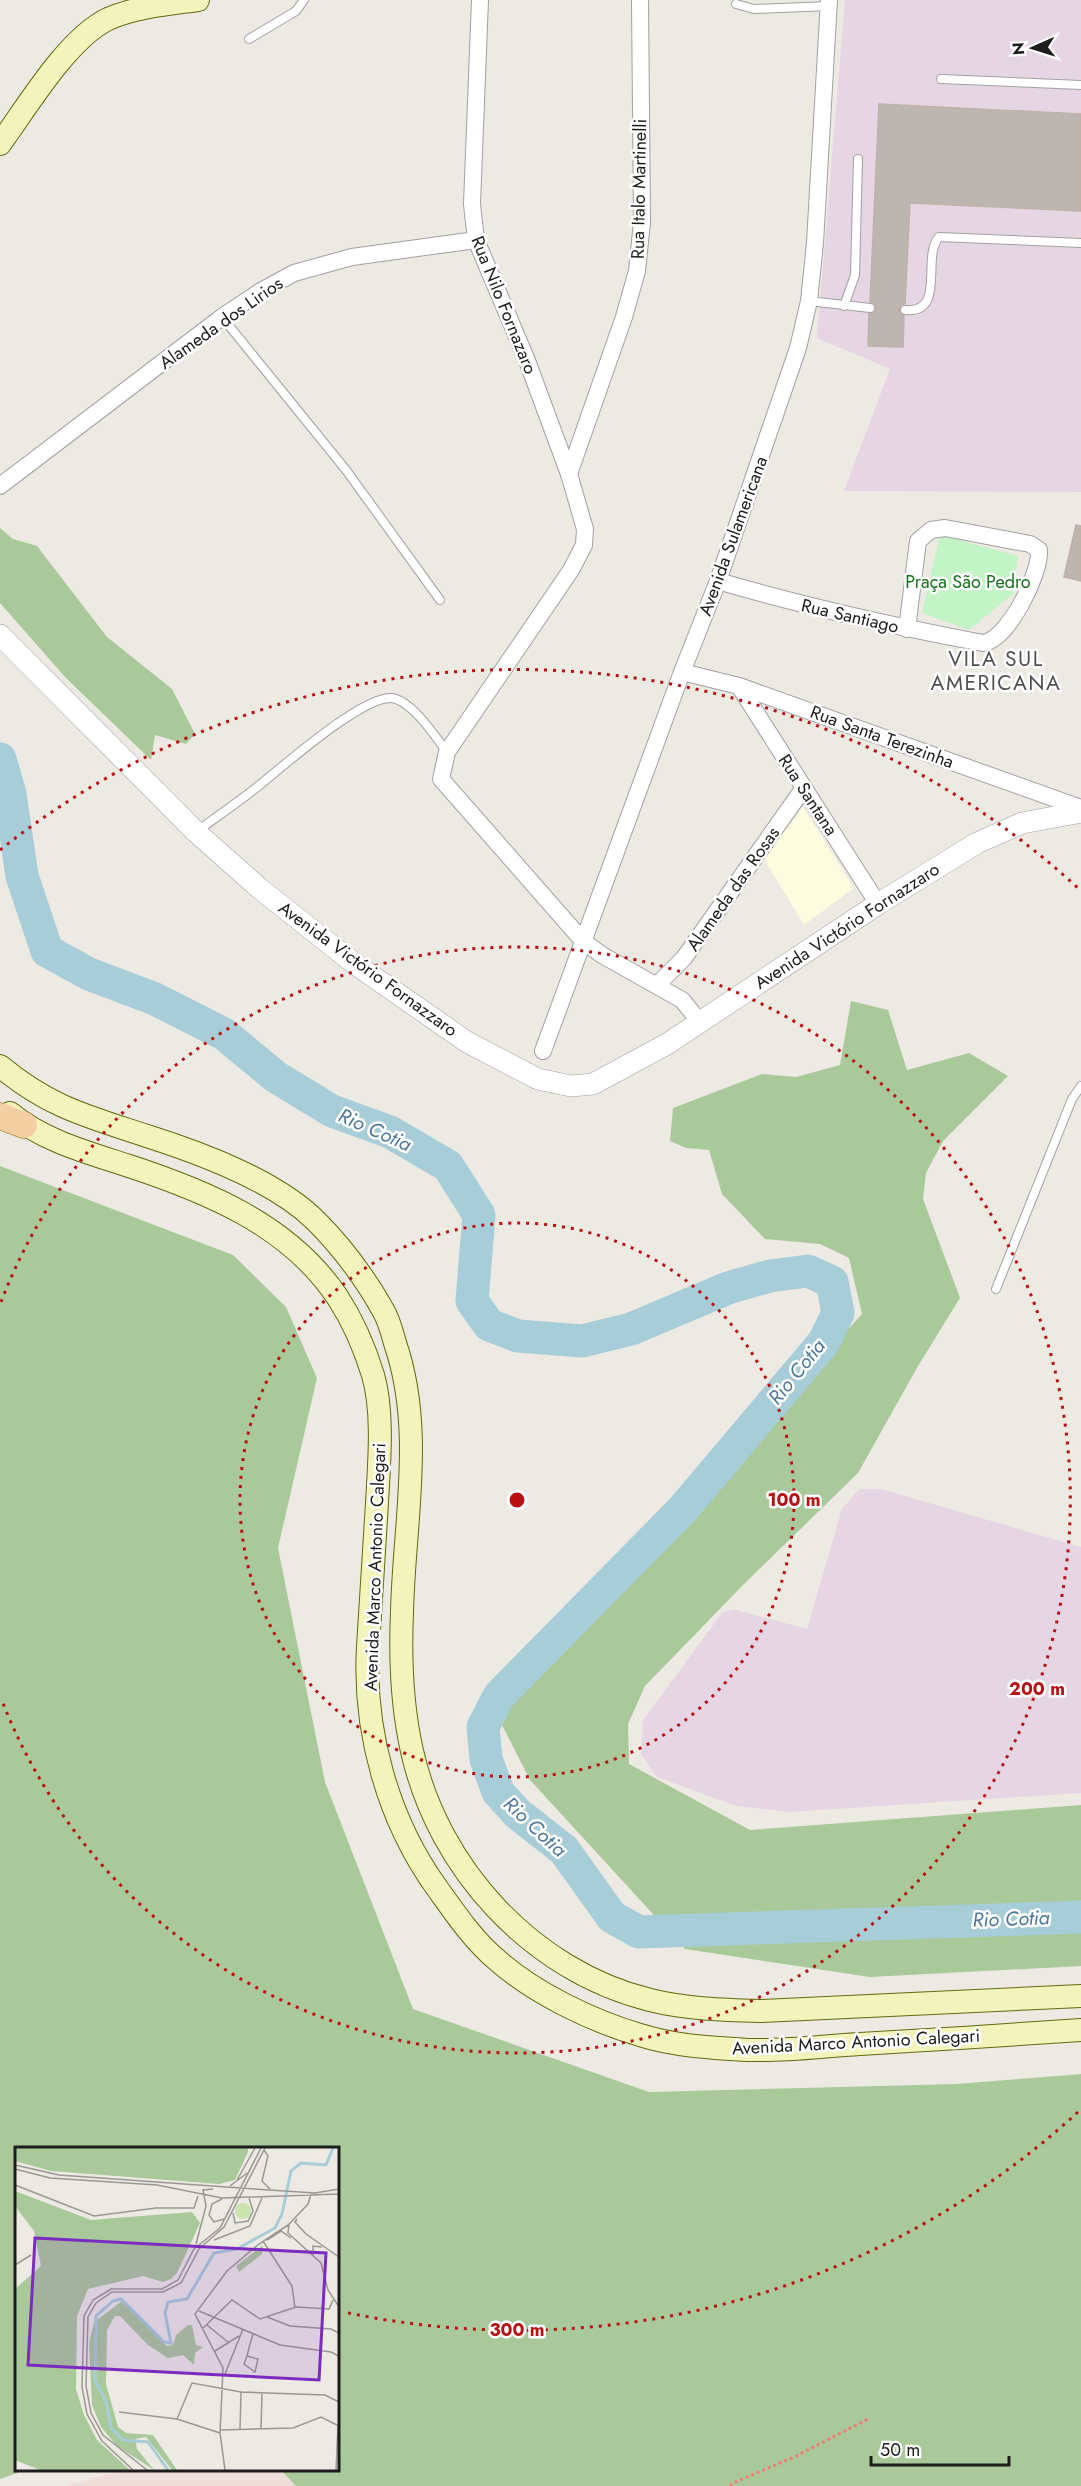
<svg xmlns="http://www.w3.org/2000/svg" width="1081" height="2486" font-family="Jost,sans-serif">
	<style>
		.industrial { fill: #e6d6e3 }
		.education { fill: #fcfcde }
		.military { fill: #eeddd8 }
		.forest { fill: #aac99b }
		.park { fill: #c3f4c6 }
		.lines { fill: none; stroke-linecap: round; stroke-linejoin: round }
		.river { stroke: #a7cdd8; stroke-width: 33 }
		.building { fill: #bdb6b0; stroke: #beb1a7; stroke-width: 1.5 }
		.service-casing { stroke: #a1a1a1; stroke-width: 10 }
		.minor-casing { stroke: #a1a1a1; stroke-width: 18 }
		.tertiary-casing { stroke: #a1a1a1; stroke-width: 22 }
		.secondary-casing { stroke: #626a0e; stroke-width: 24 }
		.primary-casing { stroke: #8a5e0c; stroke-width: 27 }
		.path { stroke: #ee7e74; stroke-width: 3; stroke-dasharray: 3 3; stroke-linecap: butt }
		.service { stroke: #fff; stroke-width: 8 }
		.minor { stroke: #fff; stroke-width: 16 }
		.tertiary { stroke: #fff; stroke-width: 21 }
		.secondary { stroke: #f2f4bb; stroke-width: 22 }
		.primary { stroke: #f4cfa2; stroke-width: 26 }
		.ring { fill: none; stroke: #b91013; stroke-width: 3; stroke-dasharray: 3 6 }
		.labels { text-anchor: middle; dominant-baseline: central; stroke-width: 5; stroke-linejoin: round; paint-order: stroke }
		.street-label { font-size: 18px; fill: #1d1d1d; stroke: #fff }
		.park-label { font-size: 18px; fill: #14721a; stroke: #fff }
		.water-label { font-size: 20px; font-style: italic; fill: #4e779d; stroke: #fff }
		.quarter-label { font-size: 21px; letter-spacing: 1.5px; fill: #505050; stroke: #fff }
		.inset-river { fill: none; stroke: #a7cdd8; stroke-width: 3 }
		.inset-road { fill: none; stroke: #9a9894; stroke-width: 1.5 }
		.view { fill: #7b2cbf; fill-opacity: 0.15; stroke: #7b2cbf; stroke-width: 3 }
		.inset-edge { fill: none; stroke: #1d1d1d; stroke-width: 3 }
		.centre { fill: #b91013; stroke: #fff; stroke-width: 3 }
		.ring-label { font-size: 18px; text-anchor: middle; font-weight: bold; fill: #b91013; stroke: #fff; stroke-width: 5; stroke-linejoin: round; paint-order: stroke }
	</style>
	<rect width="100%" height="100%" fill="#edeae3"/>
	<g class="industrial">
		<polygon points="845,0 1081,0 1081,492 844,491 890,369 817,338"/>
		<polygon points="859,1489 881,1489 1081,1547 1081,1793 790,1812 736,1806 657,1777 641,1754 643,1720 722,1613 733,1609 807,1629 842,1509"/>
	</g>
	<polygon class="education" points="803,807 854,888 804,925 764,859"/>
	<polygon class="military" points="122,2470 319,2470 340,2486 66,2486"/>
	<g class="forest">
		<polygon points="0,528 13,539 37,546 107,637 172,689 195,734 186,744 155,735 151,760 66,678 0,603"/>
		<polygon points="851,1001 888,1010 907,1070 969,1053 1008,1076 943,1141 926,1173 923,1199 960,1298 918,1366 858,1473 743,1585 645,1686 628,1724 629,1764 750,1830 1081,1805 1081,1966 870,1977 685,1949 530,1780 498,1717 862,1314 849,1258 820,1244 765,1239 722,1194 709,1150 686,1148 670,1141 673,1108 762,1074 796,1077 840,1065"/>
		<polygon points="0,1166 233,1255 286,1307 317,1378 278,1548 325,1782 413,2009 649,2092 957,2084 1081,2074 1081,2486 296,2486 281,2470 338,2470 338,2148 16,2148 16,2470 26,2470 0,2479"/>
	</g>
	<polygon class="park" points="940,535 1018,556 1013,594 969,630 922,613"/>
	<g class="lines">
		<polyline class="river" points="0,759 10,794 22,876 47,951 89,974 155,999 224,1034 276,1077 332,1111 390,1132 448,1166 479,1215 472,1301 489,1325 518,1336 582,1341 631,1329 728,1288 770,1276 808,1271 832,1282 838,1313 824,1342 683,1509 499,1696 483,1727 486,1759 498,1792 517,1813 564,1850 612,1917 639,1932 1081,1917"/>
	</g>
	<g class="building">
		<polygon points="879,104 1081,114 1081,211 910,203 905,304 901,305 899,310 904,316 903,347 868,346 869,314 875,312 876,308 874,303 870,302"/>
		<polygon points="1076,525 1081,526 1081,581 1064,577"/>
	</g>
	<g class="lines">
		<g class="service-casing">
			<g id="service">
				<polyline points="736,4 754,9 829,6"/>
				<polyline points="249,39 296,11 304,0"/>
				<polyline points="941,79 1081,85"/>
				<polyline points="809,301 870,308"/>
				<polyline points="844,306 855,275 858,159"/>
				<path d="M905,310C947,314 921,257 939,237L1081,243"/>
				<polyline points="222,317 346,470 440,600"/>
				<path d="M196,832C215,818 234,805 252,791C278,771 362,695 392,698C412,701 435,736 447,752"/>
				<polyline points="996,1289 1072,1099 1081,1086"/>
			</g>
		</g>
		<g class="minor-casing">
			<g id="minor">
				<polyline points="480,0 472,204 476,240 526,358 569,474 585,529 584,545 571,570 447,752 441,779 583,941 602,955 682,1000 700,1022"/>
				<polyline points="569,474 624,317 637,271 642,222 640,0"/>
				<polyline points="0,486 222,317 261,291 294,273 352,257 476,240"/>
				<path d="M718,581C807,607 892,626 983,643C1008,640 1041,573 1039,550L1030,544L945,528L931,530L918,541L907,629"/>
				<polyline points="682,672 739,686 1081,808"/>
				<polyline points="739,686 878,904"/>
				<polyline points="657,985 684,958 803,789"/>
				<polyline points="543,1051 682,672 718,581 798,348 809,301 815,243 829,0"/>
			</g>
		</g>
		<g class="tertiary-casing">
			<polyline id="tertiary" points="0,635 196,832 259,888 355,964 467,1042 538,1079 571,1086 593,1084 667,1044 878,904 977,843 1022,823 1081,812"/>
		</g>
		<g class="secondary-casing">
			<g id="secondary">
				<path d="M0,144C27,107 67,39 108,19C135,7 169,4 198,0"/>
				<path d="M0,1066C50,1108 90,1117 150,1137C203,1154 276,1181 316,1221C342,1247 365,1278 383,1310C389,1320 392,1332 395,1343C425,1430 404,1522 402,1612C400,1657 402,1707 412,1751C438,1868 532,1971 650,2000C686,2009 724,2010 761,2011L1081,1996"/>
				<path d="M10,1113C42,1140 86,1152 126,1165C206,1191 290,1225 338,1298C353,1321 365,1349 373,1375C384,1413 379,1464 377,1503C374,1551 371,1599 368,1647C363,1731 388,1820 437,1888C455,1913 473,1940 497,1960C534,1993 592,2021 640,2035C674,2046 713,2048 749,2050C786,2051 823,2046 860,2044C934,2040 1007,2035 1081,2030"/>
			</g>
		</g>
		<g class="primary-casing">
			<polyline id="primary" points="0,1116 24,1125"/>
		</g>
		<polyline class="path" points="730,2486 733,2483 794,2457 870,2418"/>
		<use href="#service" class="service"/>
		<use href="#minor" class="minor"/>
		<use href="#tertiary" class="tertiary"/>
		<use href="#secondary" class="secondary"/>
		<use href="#primary" class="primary"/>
	</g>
	<g class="ring">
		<circle cx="517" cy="1500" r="277"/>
		<path d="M1 1302A553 553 0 1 1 1 1698"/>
		<path d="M1078 2112A830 830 0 0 1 344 2312M0 850A830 830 0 0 1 1078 888"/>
	</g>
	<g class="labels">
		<g class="street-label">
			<text transform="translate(639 189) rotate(-89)">Rua Italo Martinelli</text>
			<text transform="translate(504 305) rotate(68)">Rua Nilo Fornazaro</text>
			<text transform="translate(221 323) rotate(-35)">Alameda dos Lirios</text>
			<text transform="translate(733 536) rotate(-70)">Avenida Sulamericana</text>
			<text transform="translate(850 616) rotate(13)">Rua Santiago</text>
			<text transform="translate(882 737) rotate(20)">Rua Santa Terezinha</text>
			<text transform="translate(808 795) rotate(57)">Rua Santana</text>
			<text transform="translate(733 889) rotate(-55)">Alameda das Rosas</text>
			<text transform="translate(847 926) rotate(-33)">Avenida Victório Fornazzaro</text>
			<text transform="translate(368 969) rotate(36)">Avenida Victório Fornazzaro</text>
			<text transform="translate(375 1567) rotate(-88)">Avenida Marco Antonio Calegari</text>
			<text transform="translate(856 2042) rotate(-3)">Avenida Marco Antonio Calegari</text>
		</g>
		<g class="park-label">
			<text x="968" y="582">Praça São Pedro</text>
		</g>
		<g class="water-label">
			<text transform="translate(375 1130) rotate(24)">Rio Cotia</text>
			<text transform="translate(797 1372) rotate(-51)">Rio Cotia</text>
			<text transform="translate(535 1827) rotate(43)">Rio Cotia</text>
			<text transform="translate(1011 1919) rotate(-2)">Rio Cotia</text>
		</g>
		<g class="quarter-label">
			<text x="996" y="659">VILA SUL<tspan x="996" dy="24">AMERICANA</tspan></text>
		</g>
	</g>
	<g transform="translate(15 2147)">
		<rect width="324" height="324" fill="#edeae3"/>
		<path d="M220 64a8 8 0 1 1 16 0a8 8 0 1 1-16 0Z" fill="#c9e4ad"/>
		<path d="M0,1H233V5L220,33L204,37L36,24L0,14ZM0,44L76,73L177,65L185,76L162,126L156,132L148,135L128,129L73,142L62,169L61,242L69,268L82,293L115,323H25L0,313V142L26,119L19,84L0,59ZM248,98L247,107L224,125L221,119ZM107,154L152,199L158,198L161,188L173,178H177L181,198L188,200L180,206L179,218L168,208L153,211L133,198L105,169H100L92,183L91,237L103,280L111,286L138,288L162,323H157L131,290L120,292L122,302L139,323L102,299L86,280L77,258L74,196L79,175Z" fill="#aac99b"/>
		<path class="inset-river" d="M153,323L133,295L108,293L96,281L91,254L80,234L81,169L98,154L106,152L149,195L156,196L150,166L153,155L172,152L199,106L222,102L260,81L267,67L276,24L286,16L311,18L318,1"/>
		<path class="inset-road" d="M249,3L253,9L247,34L255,42M0,18L44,28L211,40L300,46L324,42M0,22L35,31L142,38L207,51L324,47M222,33L240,1M0,38L79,69L141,61H179L183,49M215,39L232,26M296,47L293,57L274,77L273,86L306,116L313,143L324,160M207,52L197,57L194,68L199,75L209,72M218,66L220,76L233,74L238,64L234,51M282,72L280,75L291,87L324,110M199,93L235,79L247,51M252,93L266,84L276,91M248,94L277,139L280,161M181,97L191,59L188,43L198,42M298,108V99L307,100M0,118L16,108M184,164L265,198L316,205L324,209M252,170L275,179L316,182L324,186M192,178L214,196M187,182L217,153L245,172L281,160L314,162L318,153M200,204L224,189M232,209L243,212L240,225L229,217L232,209L235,197L238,187M210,227L228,182M104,265L162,272L205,286M162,272L177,236L226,245L310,248L324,255M225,282L226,245M246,282L247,246M205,283L278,281L306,270L324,279M118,323L87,294L72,267L67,240L69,169L78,153L96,142H147L163,133L179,102L205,81L246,1M132,323L88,288L76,266L71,239L73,170L81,156L97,145H148L166,136L184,102L209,80L250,1M210,323L205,286L208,221L180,167L212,124L244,97L273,78M321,323L323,278"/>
		<path class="view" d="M20,91L311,106L304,233L13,218Z"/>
		<rect width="324" height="324" class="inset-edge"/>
	</g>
	<circle cx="517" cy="1500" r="9" class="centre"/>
	<g class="ring-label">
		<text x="794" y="1506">100 m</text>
		<text x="1037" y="1695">200 m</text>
		<text x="517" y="2336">300 m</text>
	</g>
	<g transform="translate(1033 48) rotate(267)" stroke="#ffffff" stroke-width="4.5" paint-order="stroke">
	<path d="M0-4.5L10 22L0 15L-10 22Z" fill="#1d1d1d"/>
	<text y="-9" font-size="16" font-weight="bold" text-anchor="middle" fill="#1d1d1d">N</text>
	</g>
	<path d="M871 2456v9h138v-9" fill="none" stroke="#1d1d1d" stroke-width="3"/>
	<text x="880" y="2456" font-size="18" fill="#1d1d1d" stroke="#ffffff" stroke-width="4.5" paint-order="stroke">50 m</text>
</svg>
